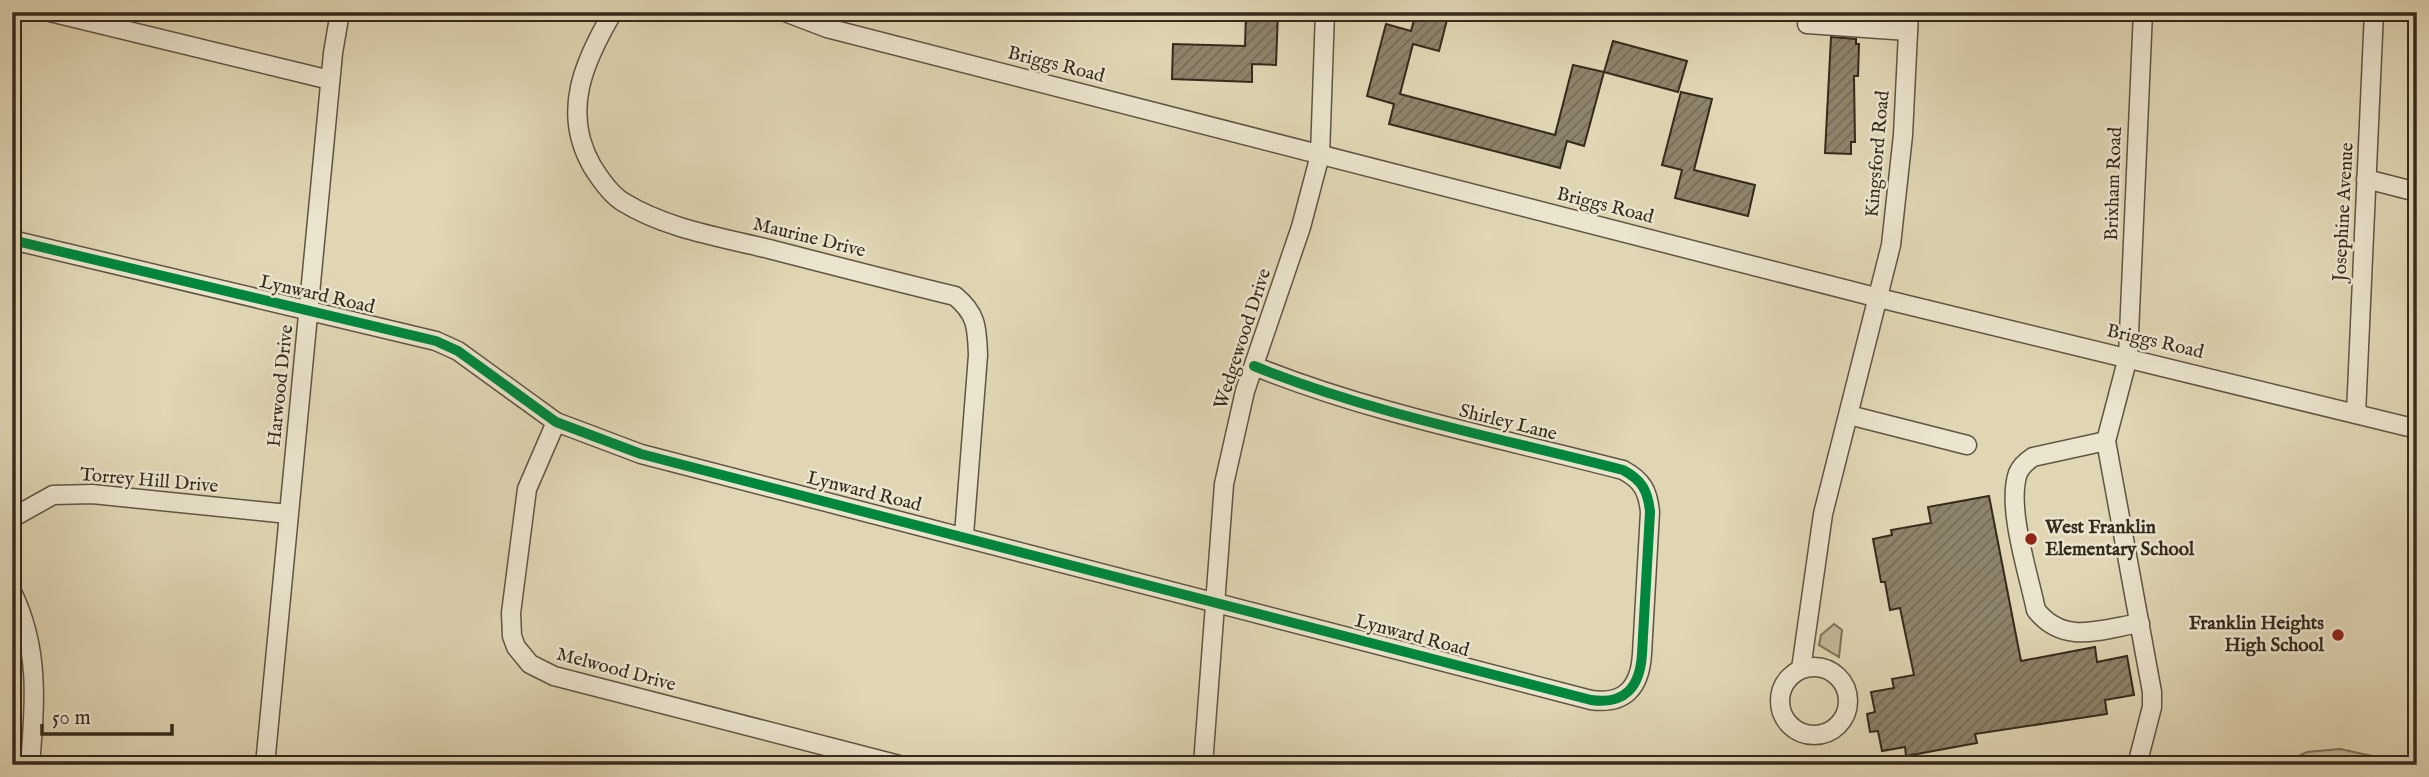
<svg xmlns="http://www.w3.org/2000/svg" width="2429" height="777" font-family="'IM FELL English',serif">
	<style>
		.park { fill: #c3b99a; stroke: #7c725b; stroke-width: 2 }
		.building { fill: url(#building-hatch); stroke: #352a1c; stroke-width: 2 }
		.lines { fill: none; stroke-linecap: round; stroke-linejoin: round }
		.minor-casing { stroke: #605542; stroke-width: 21 }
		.minor { stroke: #ebe4ce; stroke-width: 18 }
		.cycleway-casing { stroke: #ebe4ce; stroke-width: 15 }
		.cycleway { stroke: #00873e; stroke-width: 10 }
		.poi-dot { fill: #8f2418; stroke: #ebe4ce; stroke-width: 2.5 }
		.labels { text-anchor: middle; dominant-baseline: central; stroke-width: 5; stroke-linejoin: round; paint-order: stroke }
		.street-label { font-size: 19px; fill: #352a1c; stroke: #ebe4ce }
		.poi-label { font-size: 19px; font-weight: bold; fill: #352a1c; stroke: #ebe4ce; text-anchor: start }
	</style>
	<defs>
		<pattern id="building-hatch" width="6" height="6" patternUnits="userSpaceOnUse" patternTransform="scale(1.75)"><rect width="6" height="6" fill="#8e836b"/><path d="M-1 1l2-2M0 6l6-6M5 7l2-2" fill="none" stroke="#756b57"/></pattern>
	</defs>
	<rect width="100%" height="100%" fill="#e0d6b4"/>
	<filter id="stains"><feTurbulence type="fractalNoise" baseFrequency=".00286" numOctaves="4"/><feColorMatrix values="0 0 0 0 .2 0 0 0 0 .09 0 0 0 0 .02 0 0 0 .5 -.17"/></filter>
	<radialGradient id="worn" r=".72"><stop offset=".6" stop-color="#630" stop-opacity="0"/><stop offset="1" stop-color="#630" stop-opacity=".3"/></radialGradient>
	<g class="park">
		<polygon points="1834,624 1842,630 1839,657 1819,645 1821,635"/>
		<polygon points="2340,749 2372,756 2390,765 2280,765 2307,752"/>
	</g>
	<g class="building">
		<polygon points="1246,12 1278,12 1276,65 1252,64 1252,82 1172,79 1173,44 1245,46"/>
		<polygon points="1416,12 1449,12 1439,51 1413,44 1400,94 1555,135 1573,65 1604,72 1584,146 1567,141 1560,168 1389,124 1394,104 1367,96 1386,24 1411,31"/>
		<polygon points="1831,37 1856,39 1856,44 1859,44 1858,76 1854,76 1855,142 1851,142 1851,154 1825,153"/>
		<polygon points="1613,41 1687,61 1678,92 1604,72"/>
		<polygon points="1681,92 1712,99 1694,170 1755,185 1748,216 1675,198 1682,170 1662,165"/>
		<polygon points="1989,496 2021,661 2095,647 2097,662 2127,656 2134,695 2105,700 2107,714 1975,734 1977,743 1906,756 1905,747 1882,751 1878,731 1870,732 1867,714 1875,712 1871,692 1894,688 1892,679 1914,675 1900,608 1890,610 1885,582 1881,582 1873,539 1892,535 1891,530 1931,523 1928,507"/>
	</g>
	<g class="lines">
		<g class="minor-casing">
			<g id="minor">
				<polyline points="50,12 330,80"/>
				<path d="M613,12C584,61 561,112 592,166C600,179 610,194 623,202C667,229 720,237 769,249C831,265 893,281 955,296C977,314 977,328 978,355L964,535"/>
				<polyline points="785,12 827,28 1879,298 2417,429"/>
				<polyline points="1807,24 1908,31"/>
				<polyline points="2366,179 2417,192"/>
				<path d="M12,240L436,341L458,351L556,422L641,454L1591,700C1625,705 1640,687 1642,654L1650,512C1648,491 1642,480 1623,470C1500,438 1373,414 1254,366"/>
				<polyline points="2356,414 2374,12"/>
				<polyline points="1849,415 1967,445"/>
				<polyline points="556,422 527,489 511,613 512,636 516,647 530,664 554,676 899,765"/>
				<path d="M2106,441L2033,457C2027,461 2021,466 2018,473C2006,507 2029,575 2036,610C2064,646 2102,629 2140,623"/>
				<polyline points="12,518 53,495 92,494 288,514"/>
				<path d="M12,592C40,649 35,704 30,765"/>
				<circle cx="1814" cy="701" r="34"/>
				<polyline points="1801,669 1823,514 1891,245 1903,135 1909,12"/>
				<polyline points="265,765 333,53 340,12"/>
				<polyline points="1203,765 1224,484 1245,391 1301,227 1320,155 1325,12"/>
				<polyline points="2137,765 2152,707 2152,692 2106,441 2128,357 2143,12"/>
			</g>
		</g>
		<use href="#minor" class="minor"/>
		<g class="cycleway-casing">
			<path id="cycleway" d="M12,240L436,341L458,351L556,422L641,454L1591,700C1625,705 1640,687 1642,654L1650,512C1648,491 1642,480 1623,470C1500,438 1373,414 1254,366"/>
		</g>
		<use href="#cycleway" class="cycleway"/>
	</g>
	<g class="poi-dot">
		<circle cx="2031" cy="539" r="7"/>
		<circle cx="2338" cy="635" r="7"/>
	</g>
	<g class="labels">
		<g class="street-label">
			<text transform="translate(1056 65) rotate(14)">Briggs Road</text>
			<text transform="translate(1878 154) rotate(-85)">Kingsford Road</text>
			<text transform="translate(2114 184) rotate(-88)">Brixham Road</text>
			<text transform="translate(1605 206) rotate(14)">Briggs Road</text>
			<text transform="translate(2344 212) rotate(-87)">Josephine Avenue</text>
			<text transform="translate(809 238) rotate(14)">Maurine Drive</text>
			<text transform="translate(317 295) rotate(13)">Lynward Road</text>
			<text transform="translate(1243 339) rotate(-72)">Wedgewood Drive</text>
			<text transform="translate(2155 342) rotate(13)">Briggs Road</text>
			<text transform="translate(281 386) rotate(-84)">Harwood Drive</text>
			<text transform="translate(1508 423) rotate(14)">Shirley Lane</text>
			<text transform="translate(149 481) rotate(5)">Torrey Hill Drive</text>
			<text transform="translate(864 492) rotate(14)">Lynward Road</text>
			<text transform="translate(1412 636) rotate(15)">Lynward Road</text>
			<text transform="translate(616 670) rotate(15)">Melwood Drive</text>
		</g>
		<g class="poi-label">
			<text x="2045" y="528">West Franklin<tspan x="2045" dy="22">Elementary School</tspan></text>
			<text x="2324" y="624" text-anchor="end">Franklin Heights<tspan x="2324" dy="22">High School</tspan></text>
		</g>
	</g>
	<rect width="2429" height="777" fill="none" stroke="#e0d6b4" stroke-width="42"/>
	<rect x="14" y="14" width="2401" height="749" fill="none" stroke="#352a1c" stroke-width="3.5"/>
	<rect x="21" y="21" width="2387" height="735" fill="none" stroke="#352a1c" stroke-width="2"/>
	<path d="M42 724v10h130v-10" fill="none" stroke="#352a1c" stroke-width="3.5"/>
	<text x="52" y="724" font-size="21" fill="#352a1c" stroke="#ebe4ce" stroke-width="5" paint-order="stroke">50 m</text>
	<rect width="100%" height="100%" filter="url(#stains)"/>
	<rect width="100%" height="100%" fill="url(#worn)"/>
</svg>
